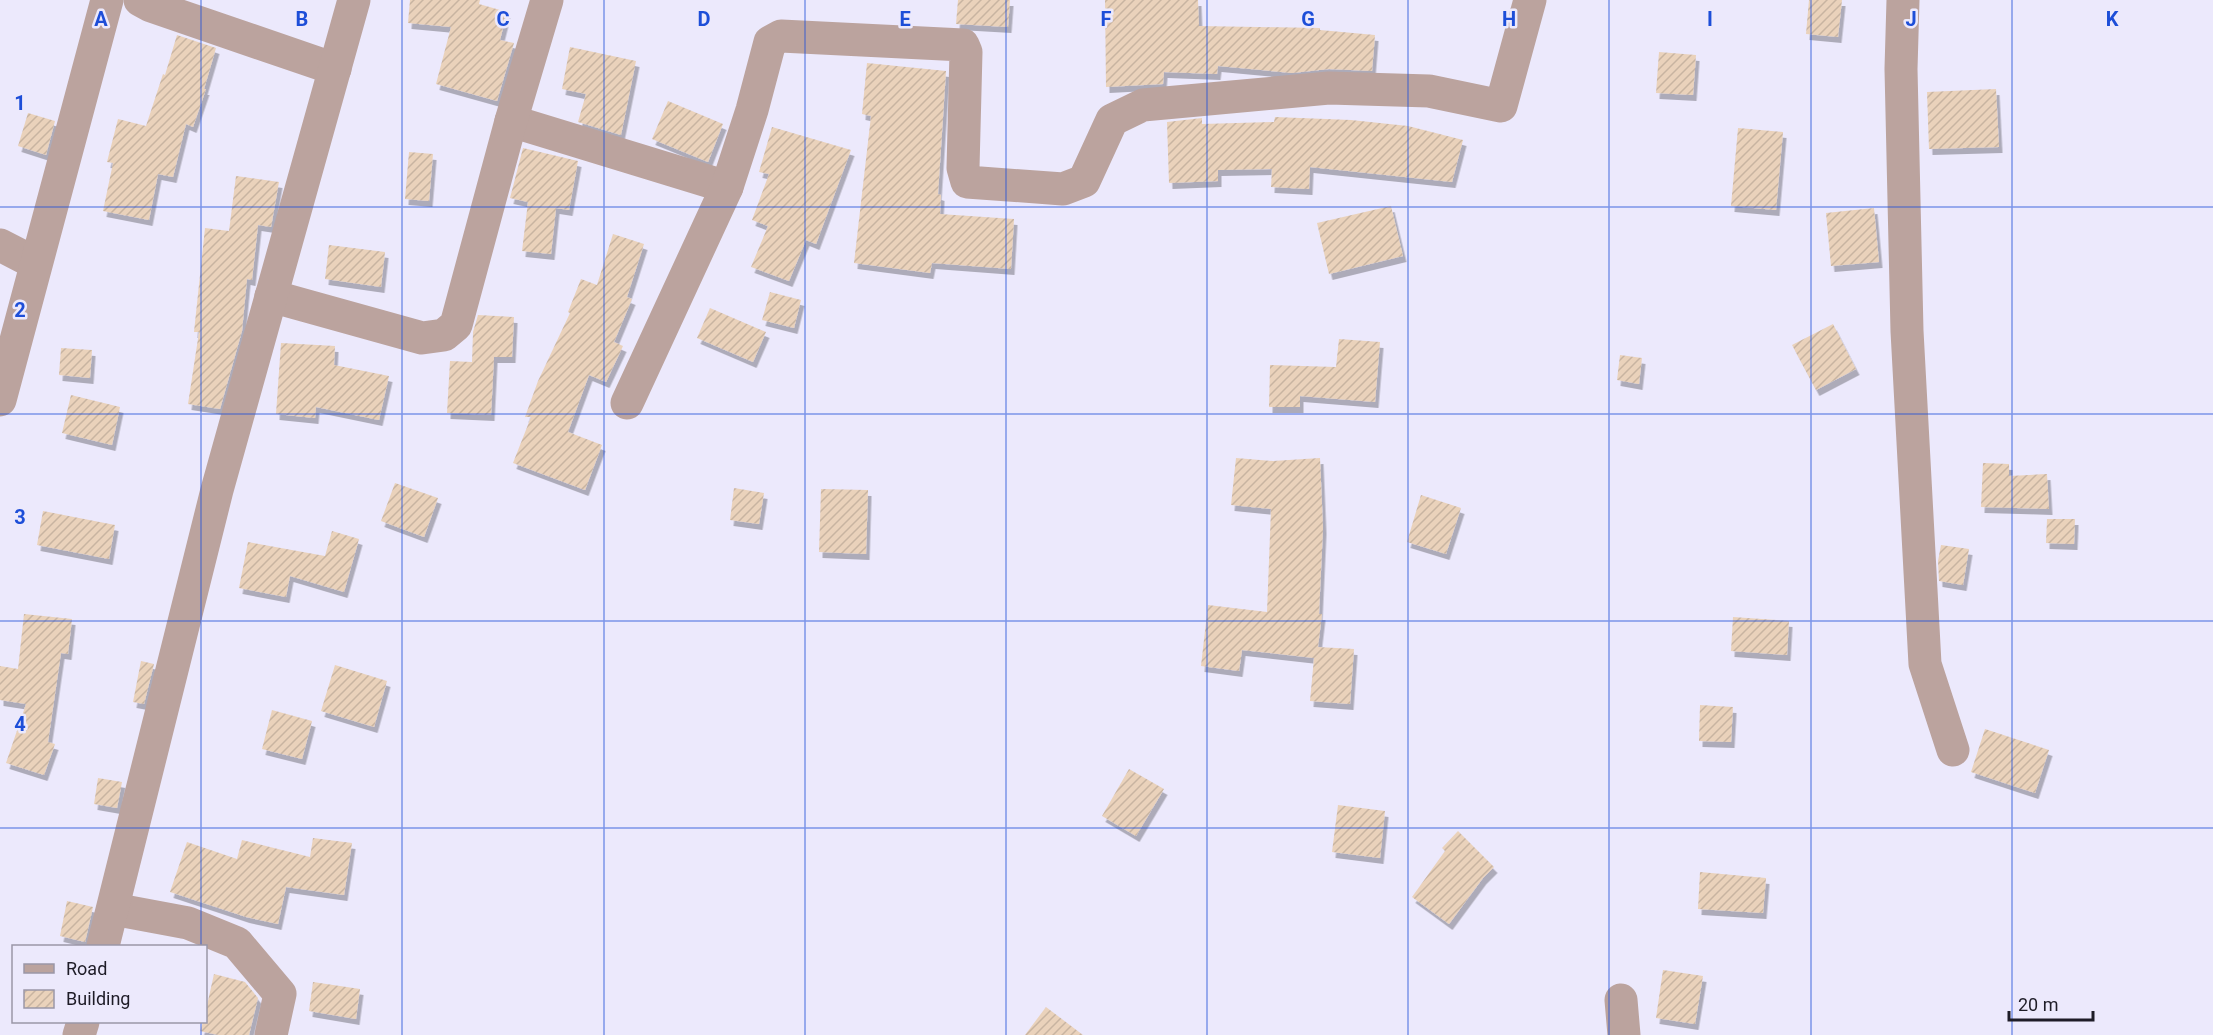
<svg xmlns="http://www.w3.org/2000/svg" width="2213" height="1035" font-family="Roboto,sans-serif">
	<style>
		.building { fill: url(#building-hatch); filter: url(#shadow) }
		.lines { fill: none; stroke-linecap: round; stroke-linejoin: round }
		.street { stroke: #bba39e; stroke-width: 33 }
		.grid { fill: none; stroke: #1d4ed8; stroke-width: 1.5; stroke-opacity: 0.55 }
		.grid-label { font-size: 20px; text-anchor: middle; font-weight: bold; fill: #1d4ed8; stroke: #ece9fc; stroke-width: 5; stroke-linejoin: round; paint-order: stroke }
	</style>
	<defs>
		<pattern id="building-hatch" width="6" height="6" patternUnits="userSpaceOnUse" patternTransform="scale(1.5)"><rect width="6" height="6" fill="#ead2bb"/><path d="M-1 1l2-2M0 6l6-6M5 7l2-2" fill="none" stroke="#c8b4a1"/></pattern>
		<filter id="shadow"><feDropShadow dx="3.5" dy="6" stdDeviation="0" flood-color="#0004"/></filter>
	</defs>
	<rect width="100%" height="100%" fill="#ece9fc"/>
	<g class="building">
		<polygon points="410,0 480,0 479,4 507,12 500,40 514,43 497,101 436,84 451,27 408,23"/>
		<polygon points="958,0 1010,0 1008,27 956,24"/>
		<polygon points="1105,0 1198,0 1199,26 1320,28 1320,30 1375,35 1372,71 1329,69 1292,73 1218,66 1217,74 1164,72 1163,84 1106,87"/>
		<polygon points="1809,0 1842,0 1838,37 1806,34"/>
		<polygon points="177,35 216,48 204,89 206,89 193,127 186,124 173,177 158,174 149,220 103,211 113,163 107,162 118,119 146,126 163,74 165,75"/>
		<polygon points="570,47 636,61 621,135 578,122 586,94 562,89"/>
		<polygon points="1659,52 1696,55 1693,95 1656,93"/>
		<polygon points="867,63 946,71 938,194 941,195 940,214 1014,219 1011,269 932,263 930,273 854,263 871,116 862,114"/>
		<polygon points="1996,89 1999,147 1929,149 1927,92"/>
		<polygon points="668,101 723,124 708,162 652,139"/>
		<polygon points="28,113 55,121 46,155 18,146"/>
		<polygon points="1275,117 1351,120 1408,126 1463,140 1452,182 1310,167 1309,189 1271,187 1272,169 1218,170 1218,181 1169,183 1167,122 1202,118 1202,124 1274,122"/>
		<polygon points="772,127 851,150 816,244 806,240 789,281 751,267 768,226 752,220 769,174 759,172"/>
		<polygon points="1738,128 1783,132 1776,210 1731,206"/>
		<polygon points="523,148 578,161 569,210 556,208 551,254 522,251 528,202 510,198"/>
		<polygon points="409,152 433,154 429,201 405,199"/>
		<polygon points="236,176 279,182 271,227 258,225 252,280 247,279 242,331 220,409 188,404 199,332 194,332 205,228 229,231"/>
		<polygon points="1391,206 1403,256 1329,274 1317,223"/>
		<polygon points="1874,208 1879,262 1831,266 1826,213"/>
		<polygon points="613,234 644,244 627,297 632,299 614,342 623,346 606,382 589,375 568,432 602,445 585,490 513,463 531,417 525,417 538,381 570,313 568,312 581,279 597,285"/>
		<polygon points="329,245 385,252 381,287 325,279"/>
		<polygon points="770,292 801,300 794,328 762,320"/>
		<polygon points="710,308 766,332 753,362 697,338"/>
		<polygon points="478,315 514,317 512,357 494,357 491,415 447,413 450,361 472,362 473,332"/>
		<polygon points="1833,324 1856,369 1816,390 1792,345"/>
		<polygon points="1339,339 1380,342 1375,402 1300,396 1300,407 1269,407 1270,365 1336,367"/>
		<polygon points="281,343 335,346 334,365 389,376 379,420 316,407 315,418 276,414"/>
		<polygon points="61,348 92,350 90,378 59,375"/>
		<polygon points="1620,355 1642,358 1639,384 1617,380"/>
		<polygon points="71,395 120,407 112,445 62,433"/>
		<polygon points="1236,458 1273,461 1320,458 1323,528 1319,614 1322,614 1318,647 1354,649 1350,704 1310,701 1314,658 1242,650 1239,671 1201,666 1208,605 1267,612 1271,509 1231,505"/>
		<polygon points="1983,463 2009,464 2009,476 2047,474 2049,509 1981,507"/>
		<polygon points="395,483 438,498 424,537 381,521"/>
		<polygon points="734,488 764,493 759,524 730,520"/>
		<polygon points="821,489 868,490 866,554 819,552"/>
		<polygon points="1421,495 1461,508 1446,554 1407,542"/>
		<polygon points="43,511 115,525 109,559 37,545"/>
		<polygon points="2047,519 2075,519 2074,544 2046,543"/>
		<polygon points="332,531 359,539 344,592 290,576 286,597 239,588 248,542 325,556"/>
		<polygon points="1941,545 1969,549 1963,585 1939,581 1938,561"/>
		<polygon points="24,614 72,619 68,654 61,653 48,742 55,744 44,775 6,763 26,704 0,700 0,666 18,669"/>
		<polygon points="1733,617 1789,621 1787,655 1731,651"/>
		<polygon points="141,661 154,664 144,704 133,702"/>
		<polygon points="335,665 387,681 374,727 321,711"/>
		<polygon points="1700,705 1733,707 1731,742 1699,741"/>
		<polygon points="272,710 312,721 302,759 262,749"/>
		<polygon points="1985,729 2049,750 2035,793 1971,772"/>
		<polygon points="1129,769 1164,789 1136,836 1102,816"/>
		<polygon points="98,778 122,782 117,808 94,804"/>
		<polygon points="1338,805 1385,811 1380,858 1332,852"/>
		<polygon points="1458,831 1494,867 1483,878 1449,924 1412,897 1445,851 1442,848"/>
		<polygon points="313,838 352,843 344,895 286,887 278,924 246,917 170,892 187,842 237,859 242,840 310,857"/>
		<polygon points="1700,872 1766,878 1763,913 1698,909"/>
		<polygon points="67,901 93,907 85,942 60,936"/>
		<polygon points="1663,970 1703,976 1695,1024 1656,1018"/>
		<polygon points="214,974 245,982 258,998 249,1035 218,1035 200,1031 203,1022 206,1022 206,1010"/>
		<polygon points="313,982 360,989 356,1019 309,1011"/>
		<polygon points="1046,1007 1083,1035 1025,1035"/>
	</g>
	<g class="lines">
		<g class="street">
			<polyline points="140,0 151,6 335,69"/>
			<polyline points="1903,0 1901,69 1907,331 1925,664 1953,750"/>
			<polyline points="511,121 727,187"/>
			<polyline points="0,245 35,263"/>
			<polyline points="271,296 422,338 444,335 456,325 511,121 547,0"/>
			<polyline points="0,400 107,0"/>
			<polyline points="627,403 727,187 752,110 770,42 781,36 963,45 966,52 963,168 967,182 1063,189 1084,181 1112,120 1143,105 1329,88 1429,91 1501,106 1530,0"/>
			<polyline points="113,909 188,923 237,943 280,994 271,1035"/>
			<polyline points="103,946 217,490 354,0"/>
			<polyline points="1621,1000 1624,1035"/>
			<polyline points="79,1035 83,1022"/>
		</g>
	</g>
	<path class="grid" d="M201,0V946M402,0V1035M604,0V1035M805,0V1035M1006,0V1035M1207,0V1035M1408,0V1035M1609,0V1035M1811,0V1035M2012,0V1035M0,207H2213M0,414H2213M0,621H2213M0,828H2213M201,1022V1035"/>
	<g class="grid-label">
		<text x="101" y="26">A</text>
		<text x="302" y="26">B</text>
		<text x="503" y="26">C</text>
		<text x="704" y="26">D</text>
		<text x="905" y="26">E</text>
		<text x="1106" y="26">F</text>
		<text x="1308" y="26">G</text>
		<text x="1509" y="26">H</text>
		<text x="1710" y="26">I</text>
		<text x="1911" y="26">J</text>
		<text x="2112" y="26">K</text>
		<text x="20" y="110">1</text>
		<text x="20" y="317">2</text>
		<text x="20" y="524">3</text>
		<text x="20" y="731">4</text>
	</g>
	<rect x="12" y="945" width="195" height="78" fill="#ece9fc" stroke="#9a97a7" stroke-width="1.5"/>
	<rect x="24" y="964" width="30" height="9" fill="#bba39e" stroke="#9a97a7" stroke-width="1.5"/>
	<text x="66" y="975" font-size="18" fill="#1e1c27">Road</text>
	<rect x="24" y="990" width="30" height="18" fill="url(#building-hatch)" stroke="#9a97a7" stroke-width="1.5"/>
	<text x="66" y="1005" font-size="18" fill="#1e1c27">Building</text>
	<path d="M2009 1011v9h84v-9" fill="none" stroke="#1e1c27" stroke-width="3"/>
	<text x="2018" y="1011" font-size="18" fill="#1e1c27" stroke="#ece9fc" stroke-width="4.5" paint-order="stroke">20 m</text>
</svg>
